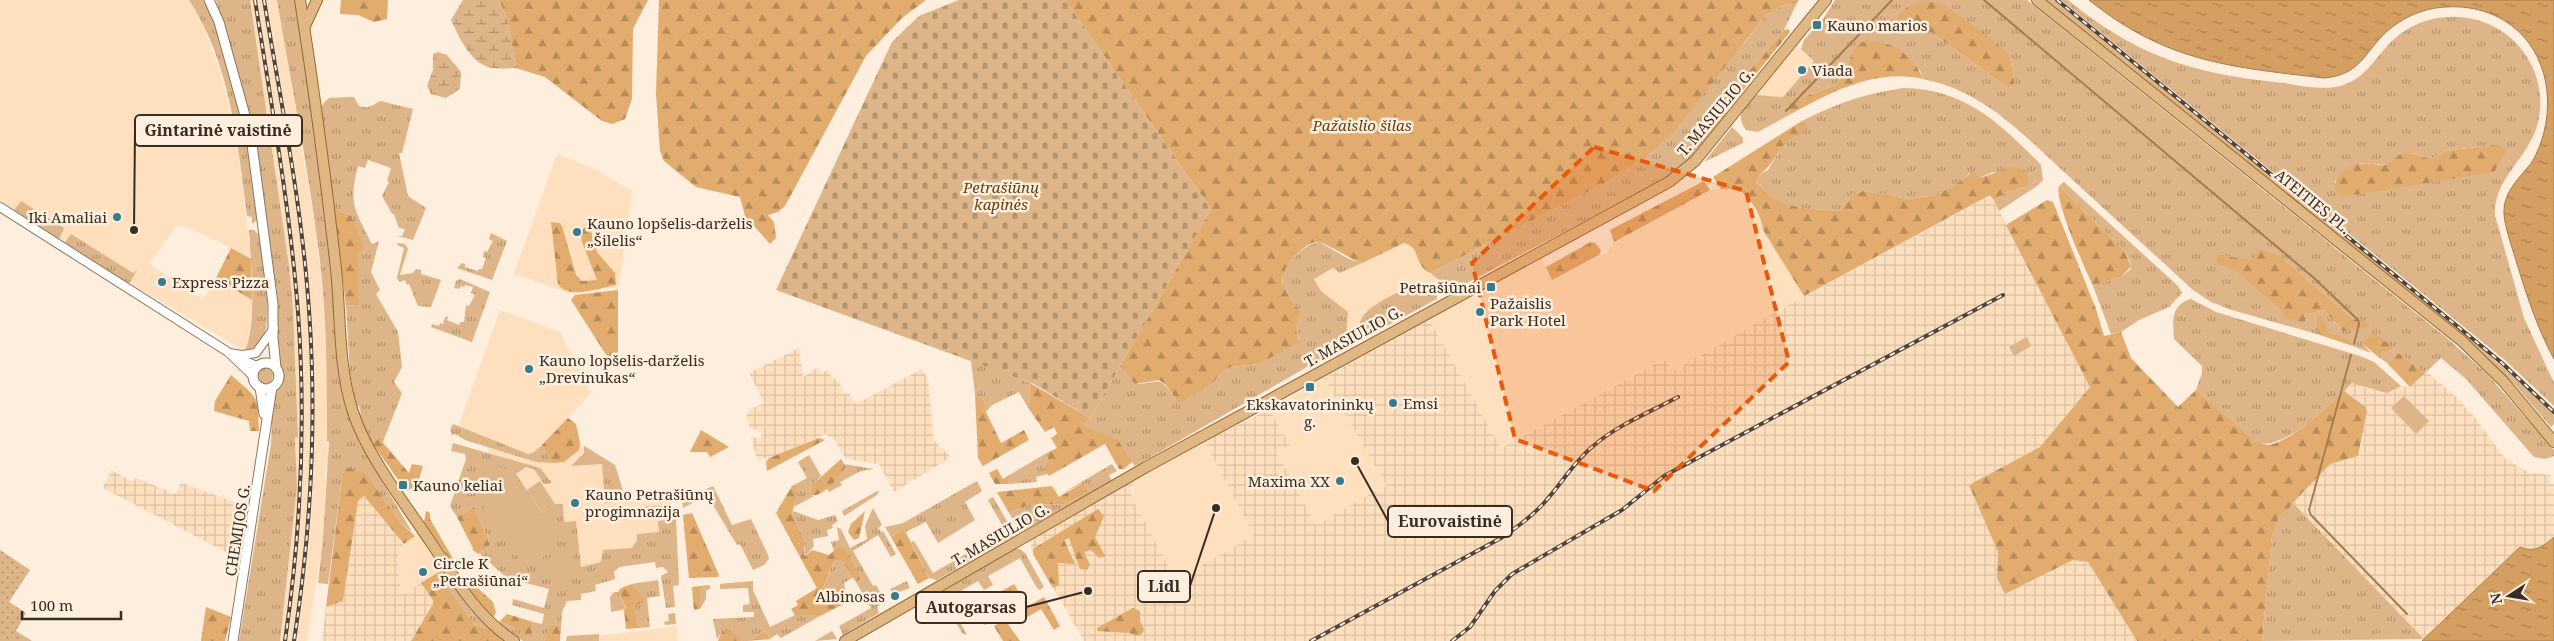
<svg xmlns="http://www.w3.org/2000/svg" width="2554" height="641" font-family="'Noto Serif',serif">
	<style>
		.built { fill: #fee0bf }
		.industrial { fill: url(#industrial-grid) }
		.grass { fill: url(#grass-tufts); fill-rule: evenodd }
		.forest { fill: url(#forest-firs) }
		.wetland { fill: url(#wetland-marsh) }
		.cemetery { fill: url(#cemetery-stones) }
		.park { fill: #ddb588 }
		.garden { fill: url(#garden-dots) }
		.water { fill: url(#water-ripples); stroke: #a67d4e }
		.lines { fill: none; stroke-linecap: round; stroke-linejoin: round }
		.stream { stroke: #a67d4e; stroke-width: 2 }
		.tertiary-casing { stroke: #8b755d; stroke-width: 10 }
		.secondary-casing { stroke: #8b755d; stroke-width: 11 }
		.primary-casing { stroke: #97692f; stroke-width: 12 }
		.tertiary { stroke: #fff; stroke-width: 8 }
		.secondary { stroke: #fff; stroke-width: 9 }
		.primary { stroke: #dfb886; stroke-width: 10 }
		.rail-casing { stroke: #4f4439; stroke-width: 4 }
		.rail { stroke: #fdeede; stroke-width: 2; stroke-dasharray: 5.5; stroke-linecap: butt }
		.marked { fill: #e8590c; fill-opacity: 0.2; stroke: #e8590c; stroke-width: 4; stroke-dasharray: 10 6; stroke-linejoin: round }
		.poi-dot { fill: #397a8d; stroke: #fdeede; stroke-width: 2 }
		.labels { text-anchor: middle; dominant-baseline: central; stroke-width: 5; stroke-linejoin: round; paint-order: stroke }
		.poi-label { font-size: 15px; fill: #372d23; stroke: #fdeede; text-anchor: start }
		.street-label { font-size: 15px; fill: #372d23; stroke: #fdeede }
		.park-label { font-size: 15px; font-style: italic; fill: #633f0e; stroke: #fdeede }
		.leader { fill: none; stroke: #372d23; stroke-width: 2 }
		.callout-dot { fill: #372d23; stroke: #fdeede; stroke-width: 2 }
		.callout { fill: #fdeede; stroke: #372d23; stroke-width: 2 }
		.callout-label { font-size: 16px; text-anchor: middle; font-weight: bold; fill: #372d23 }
	</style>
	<defs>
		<pattern id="industrial-grid" width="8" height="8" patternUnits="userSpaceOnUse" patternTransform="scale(1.25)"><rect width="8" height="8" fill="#fee0bf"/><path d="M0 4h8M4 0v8" fill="none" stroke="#dac0a4"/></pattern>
		<pattern id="grass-tufts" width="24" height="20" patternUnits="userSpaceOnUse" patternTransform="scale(1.25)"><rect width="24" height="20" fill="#ddb588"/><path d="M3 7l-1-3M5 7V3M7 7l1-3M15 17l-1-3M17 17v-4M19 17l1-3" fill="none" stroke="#b4946f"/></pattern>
		<pattern id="forest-firs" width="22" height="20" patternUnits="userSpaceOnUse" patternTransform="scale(1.25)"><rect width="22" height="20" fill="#e2ac6e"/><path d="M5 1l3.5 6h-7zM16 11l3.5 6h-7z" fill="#b88c5a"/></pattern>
		<pattern id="wetland-marsh" width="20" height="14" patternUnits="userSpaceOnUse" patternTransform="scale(1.25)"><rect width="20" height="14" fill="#ddb588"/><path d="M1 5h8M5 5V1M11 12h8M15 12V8" fill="none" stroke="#b4946f"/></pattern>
		<pattern id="cemetery-stones" width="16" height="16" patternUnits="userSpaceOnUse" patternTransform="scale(1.25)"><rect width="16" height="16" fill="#ddb588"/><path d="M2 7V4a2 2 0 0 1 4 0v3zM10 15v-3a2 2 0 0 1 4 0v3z" fill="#b4946f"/></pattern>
		<pattern id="garden-dots" width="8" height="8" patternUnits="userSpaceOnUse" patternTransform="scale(1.25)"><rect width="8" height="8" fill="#ddb588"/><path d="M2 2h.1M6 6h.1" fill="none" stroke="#b4946f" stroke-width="1.8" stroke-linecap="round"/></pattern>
		<pattern id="water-ripples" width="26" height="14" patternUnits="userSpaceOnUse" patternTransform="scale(1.25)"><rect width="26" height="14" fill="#d59f61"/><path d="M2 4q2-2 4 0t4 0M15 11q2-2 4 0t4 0" fill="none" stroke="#ae8250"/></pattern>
	</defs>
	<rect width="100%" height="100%" fill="#fdeede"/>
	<g class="built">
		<polygon points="0,0 189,0 199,15 218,66 236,132 251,259 195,230 177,225 149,264 203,300 216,278 252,300 248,344 245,351 66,246 0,201"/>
		<polygon points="250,0 277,0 316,233 323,297 327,368 328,469 326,469 323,539 307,641 280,641 296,486 296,359 289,266"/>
		<polygon points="1798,45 1814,61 1783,97 1754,95"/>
		<polygon points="557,154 597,170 632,191 619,287 572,294 514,274"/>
		<polygon points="1731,188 1739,190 1745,195 1763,222 1763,230 1804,296 1672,372 1663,359 1500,448 1429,319 1542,258 1552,279 1607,253 1614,242 1710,190"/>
		<polygon points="1404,243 1410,244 1416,251 1421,265 1448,287 1453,288 1364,338 1344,342 1348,312 1321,291 1314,279 1333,268 1341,273"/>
		<polygon points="500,310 560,332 591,393 568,418 576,424 580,443 615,465 627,501 671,498 675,554 608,561 590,579 487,455 490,440 458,427"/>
		<polygon points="1324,378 1386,485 1316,525 1276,452 1290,444 1265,411 1262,413"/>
		<polygon points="1204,441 1254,535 1176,580 1134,502 1132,486 1134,480"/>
		<polygon points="418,533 442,570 404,594 399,583 398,551"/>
		<polygon points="677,626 678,641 600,641 599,636"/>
	</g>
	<g class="industrial">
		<polygon points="1991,195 2090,387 2040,447 1969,485 1998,552 1997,578 2005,594 2073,560 2088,562 2137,641 1084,641 1031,549 1031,541 1034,538 1134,480 1131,492 1134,502 1176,580 1254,535 1204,441 1262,413 1268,411 1272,414 1290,445 1276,452 1316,525 1386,485 1324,378 1429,319 1501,448 1664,359 1672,372 1804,296"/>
		<polygon points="799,348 803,377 819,367 820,374 828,370 831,376 839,382 844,393 849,394 856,404 922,369 928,379 934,441 951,457 894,492 879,464 846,459 834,439 825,434 792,450 758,461 751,438 762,437 761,431 750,428 746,417 749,410 764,403 749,373"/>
		<polygon points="2426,371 2455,396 2477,420 2506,460 2509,458 2514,464 2530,473 2550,475 2550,484 2554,484 2554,537 2540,548 2526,550 2519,547 2424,639 2292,502 2330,464 2353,458 2360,452 2367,412 2363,403 2344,391 2353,383 2387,393 2401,386 2410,387"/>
		<polygon points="111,470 133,482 136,478 176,494 181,483 249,507 241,560 103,488"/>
		<polygon points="364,496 404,544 398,551 399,583 404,594 421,583 433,600 433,604 411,641 322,641 326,607 343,601 358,501"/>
	</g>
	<g class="grass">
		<path d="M189,0H203L213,18L244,123L258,219L252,224V217L247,216C238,144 230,62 189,0Z"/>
		<polygon points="216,0 250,0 289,266 293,309 298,437 295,438 297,486 280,641 239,641 271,444 273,396 281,384 283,374 278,360 278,300 256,139"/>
		<path d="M277,0H295L321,179L333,290L339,373L346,406L359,442L412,532L400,522L384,500L342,478L328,584L318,583L323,539L329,442L327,441C327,384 327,327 321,270C311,180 292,90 277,0Z"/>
		<path d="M1835,0H2027L2448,339L2487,374L2554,450V456L2545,459L2534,457L2466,379L2441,358L2425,373L2399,353L2387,363L2377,356L2394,349L2362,343L2371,353L2350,345V339L2317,329L2320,335L2232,310L2211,302L2193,290C2154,254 2114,218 2075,182C2028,140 1988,92 1923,79L1920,70L1887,43L1864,41L1854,48L1843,75L1835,85L1791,102L1787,106L1791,114L1758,132L1746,130C1735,116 1744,107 1754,95L1783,97L1814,61L1801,49L1804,40L1823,19ZM1898,19L2010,56L2015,87L2008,88L1932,33L1900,24ZM2281,257L2353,319L2368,322L2340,328L2324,310L2303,315L2304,322L2282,316L2284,312L2235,271L2252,260Z"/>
		<polygon points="2043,0 2054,0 2429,304 2505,369 2554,414 2554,424 2551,427 2515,385 2427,307"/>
		<path d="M2061,0H2068C2135,55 2190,73 2275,82C2294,84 2316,90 2335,87C2363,83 2374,59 2392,41C2422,12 2469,9 2503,32C2524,46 2538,71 2540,95C2545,154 2494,168 2495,215L2524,318L2554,383V406L2506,361ZM2492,145L2502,147L2335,191V181L2361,163L2387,165L2396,158L2413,153L2430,159L2445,151Z"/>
		<path d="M1797,3L1784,30L1718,108L1720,112L1726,111L1727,114L1686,163L1669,177L1463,285C1448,290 1442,282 1430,273L1613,179L1640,161L1745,42L1766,15L1783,5Z"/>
		<path d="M1904,88C1965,89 2001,124 2041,165L2043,180L2037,186L1999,211L1994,200L2007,192L2028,186L1993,172L1979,178L1969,173L1964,179L1937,195L1908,199L1863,191L1852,195L1840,211C1801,208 1784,212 1756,182L1759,175L1768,170L1786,140L1794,136L1804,122H1800C1838,103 1862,94 1904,88Z"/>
		<path d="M350,97H354L359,106C368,109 372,106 380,101L413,109L402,153H399L408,196L426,208L413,240L397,236H402L405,229L399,228L394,214H392L382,196L389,182L387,181L391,168L368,160L365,168L358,166C348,205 355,210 372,244L379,241L371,272L380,290L376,294L398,332L402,367L394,382L402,393L383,442L379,439L373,444L358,416L361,413L359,406H356L350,373L346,305L358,306V254L351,216L334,208L321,106L329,98Z"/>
		<polygon points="1732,127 1743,138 1743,143 1704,162"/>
		<polygon points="2064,182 2178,286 2182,293 2169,307 2139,320 2121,332 2111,334 2093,286 2122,276 2130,270 2131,264 2125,252 2059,186"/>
		<polygon points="21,201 64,228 59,239 55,239 16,212 14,210"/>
		<path d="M249,230H254L259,235C262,259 276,326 259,345C255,349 250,350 245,351C257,326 251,260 249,230Z"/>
		<polygon points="491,233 507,241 492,280 457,268 462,263 465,264 465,267 477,271 479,269 482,269 486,258 483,257 484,251 487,252 493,241 489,239"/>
		<polygon points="71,234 133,273 137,270 130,282 126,283 66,246 65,242"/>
		<path d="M1319,242L1349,259L1362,263L1340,273L1333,268L1314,279L1321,291L1348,312L1346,337L1340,348L1135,466L1132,462L1081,426L1090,418L1120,366L1135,384C1158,385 1159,372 1174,398L1185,401L1212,384L1223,371L1231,367L1259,364L1299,339L1296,328L1301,312L1283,287L1282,271C1293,259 1303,245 1319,242Z"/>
		<polygon points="398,243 405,244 408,249 400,275 413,273 416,269 421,270 421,274 441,280 431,307 418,306 409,284 407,285 405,280 400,282 397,278 404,248 397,245"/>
		<polygon points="460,279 490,292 472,342 431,327 432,324 439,326 440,323 443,324 446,316 448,317 447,320 459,325 461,322 464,322 466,305 469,306 475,295 471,293 473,287 465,285 464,287 461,286 459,289 454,288 456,281"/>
		<path d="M1420,284L1437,294V299L1364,338L1360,336C1352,308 1394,296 1413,285Z"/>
		<path d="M2191,299L2216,312L2360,356L2374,362L2401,386L2387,393L2352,383C2335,401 2280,456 2254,441C2239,433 2211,403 2196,390L2202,373V366L2174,339C2173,322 2170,305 2191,299Z"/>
		<polygon points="971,360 1030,383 1029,409 1019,392 992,405 986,412 984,400 975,394"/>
		<circle cx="265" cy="376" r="8"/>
		<polygon points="453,424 528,454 533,453 542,445 552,463 536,462 465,440 455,434 452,435 450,430"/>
		<polygon points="453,443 540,468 552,483 544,484 534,469 526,467 516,474 542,513 555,504 563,504 564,522 576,521 581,567 601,562 603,550 632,548 637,540 637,534 659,532 658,521 676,519 679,585 673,586 675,607 666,608 661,576 668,572 663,567 656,568 655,562 619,567 614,572 615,579 595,585 596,591 581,594 581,600 567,601 562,612 561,626 553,624 549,626 544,641 523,641 497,625 500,621 532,636 533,622 542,624 544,614 512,605 513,599 544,608 549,589 507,578 479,553 490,545 474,507 457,517 450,506 466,459 465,454 451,451"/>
		<polygon points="584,446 615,465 626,501 605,503 602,464 571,466 584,453"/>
		<polygon points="1045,454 1048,458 1044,468 1048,474 1036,477 1037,482 1008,484 1011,474"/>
		<polygon points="809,455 821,476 812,485 810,495 814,496 794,507 796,484 807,478 798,462"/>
		<polygon points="844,464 874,469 861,471 840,482 842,485 829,492 827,489 846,467"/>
		<polygon points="1112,464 1117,471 1109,475 1112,481 1024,530 1018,527 1009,513 1027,505 1065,504 1087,492 1083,483 1058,496"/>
		<polygon points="977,481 982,491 965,502 975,520 938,543 926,522 906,532 904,529 891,537 885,527 903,523"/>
		<polygon points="713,486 732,525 751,519 768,555 769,559 764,565 753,570 740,544 737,545 707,495 683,508 682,499"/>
		<polygon points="879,490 877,495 844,516 842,511"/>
		<polygon points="993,497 1012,530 1012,537 977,557 973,551 1006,532 988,500"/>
		<polygon points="2292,502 2424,639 2262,641 2272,536 2279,517"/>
		<polygon points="671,505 672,514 631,517 631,519 623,520 622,508"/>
		<polygon points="873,508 882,525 878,528 881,532 883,531 896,554 891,557 878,535 853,551 873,586 876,585 885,601 877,607 879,613 843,635 839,626 871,608 856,582 861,578 839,546 834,551 831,542 839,540 837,527 841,529 850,548 867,539 865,526"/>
		<polygon points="793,511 818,520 835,515 838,521 832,525 833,528 827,530 828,536 813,539 814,546 805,556 804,540 792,514"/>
		<polygon points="914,541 933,573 966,554 970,561 937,580 929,578 911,542"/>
		<polygon points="1016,549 1020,549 1025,553 1044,587 1040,590 1037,588 1020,558 988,576 993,585 984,590 978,581 947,599 967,635 962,633 940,593"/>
		<path d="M836,560H842L854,577L844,583L847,600L842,605L841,587L837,584L833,592L826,596L820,594C827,583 828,570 836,560Z"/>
		<polygon points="442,570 471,611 488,628 475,625 437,573"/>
		<polygon points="658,580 660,596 647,598 650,627 639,628 634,606 644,597 632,584"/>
		<polygon points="753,581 753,590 770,627 795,615 822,615 781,638 777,634 770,639 766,631 748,641 740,641 740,636 721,633 717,639 713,619 754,617 754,612 743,612 743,605 750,604 748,588 720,589 720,584"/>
		<polygon points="907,581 910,588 893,594 890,589"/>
		<polygon points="709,585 711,588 706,591 706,599 700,609 700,586"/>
		<polygon points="614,592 618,592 626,609 611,612 610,597"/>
		<polygon points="675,613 676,624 665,625 664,622 669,621 668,614"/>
		<polygon points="832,631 837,639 815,641"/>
		<polygon points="599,634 599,641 566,641 567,636"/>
	</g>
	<g class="forest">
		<polygon points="341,0 388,0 387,19 374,22 358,15 340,14"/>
		<polygon points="499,0 648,0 633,29 632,99 625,119 612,124 602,121 545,77 516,68 508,21"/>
		<polygon points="659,0 926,0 902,18 866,56 785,206 778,212 768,215 774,222 776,238 770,244 745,216 740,197 696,187 664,161 660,151 656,93"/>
		<path d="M1065,0H1799L1797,3L1783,5L1766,15L1672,134L1640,161L1613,179L1430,273C1427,271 1422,268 1421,265C1415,255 1417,246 1404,243L1362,263C1351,260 1326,242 1317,242C1310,242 1302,249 1297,254C1272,281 1282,285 1301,312L1296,328L1299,342L1259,364L1231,367L1223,371L1212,384L1185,401L1178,403L1166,385L1159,380L1135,384L1120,366L1211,209Z"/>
		<path d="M1925,1L1943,4L1987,35L2010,56L2015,87L2008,88L1932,33L1898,22C1897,8 1914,4 1925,1Z"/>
		<polygon points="1789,29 1790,32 1726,111 1720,112 1718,108 1784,30"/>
		<path d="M1864,41C1871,41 1881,41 1888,44C1903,50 1918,64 1923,79C1876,68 1831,92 1791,114L1787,105L1791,102L1835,85L1843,75L1854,48Z"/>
		<path d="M1800,122H1804L1807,126L1799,136C1782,135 1777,164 1759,175L1756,182C1782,211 1804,208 1840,211L1852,195L1863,191L1908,199L1937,195L1964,179L1973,170L1979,178L2014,167L2027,171L2028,186L2007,192L1994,200L1990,195L1804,296L1763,230C1763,218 1749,194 1737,189C1732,188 1726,189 1721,189L1713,177Z"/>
		<path d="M2492,145L2500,146L2506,151L2494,172L2341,197L2335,191C2333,176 2346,167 2359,164C2368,162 2378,166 2387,165L2399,155L2409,152L2430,159L2445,151Z"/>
		<polygon points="1704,181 1710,190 1614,242 1610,230"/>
		<path d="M2059,186L2125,252L2131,266L2122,276L2093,286C2085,268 2054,201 2059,186Z"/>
		<path d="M2047,200L2053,202L2096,309L2104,336L2121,332L2131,358L2178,407L2196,390L2254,441C2260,443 2266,446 2273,444C2294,438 2328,407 2344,391L2366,407L2367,412L2358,456L2330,464L2279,517L2272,537L2262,641H2137L2088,562L2073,560L2005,594L1997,578L1998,552L1969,485L2040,447L2090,387L2006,225Z"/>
		<polygon points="334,208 351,216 364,248 358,254 358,306 346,305"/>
		<path d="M551,222L560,223L562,226L576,275L582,281L597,280L582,242L581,232L585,227L590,228L597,252L615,273L616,285C600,288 568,300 558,284Z"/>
		<polygon points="1591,242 1595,243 1601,250 1599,255 1552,280 1546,267"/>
		<polygon points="231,248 251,259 252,300 216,278"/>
		<polygon points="2259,249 2281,257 2353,319 2369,322 2368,327 2343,331 2324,310 2304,315 2305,323 2282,317 2283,312 2235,271 2215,262 2218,255 2252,260"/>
		<polygon points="618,290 618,363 614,367 571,300 575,295"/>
		<polygon points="2317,316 2323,316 2328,332 2350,339 2350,345 2320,335 2317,329"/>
		<polygon points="2375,333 2394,349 2377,356 2362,343"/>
		<polygon points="2399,353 2425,373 2410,387 2387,363"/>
		<path d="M231,375C258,399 258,394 259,431H250L249,421L214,411L215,401Z"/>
		<polygon points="1030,383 1090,418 1082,426 1117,439 1132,462 1124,469 1119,469 1105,444 1049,476 1044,468 1048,458 1045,454 1057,448 1051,438 1057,434 1054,427 1045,432 1029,409"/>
		<polygon points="975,394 984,400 986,412 1001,443 1024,430 1029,440 983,466 978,458"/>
		<polygon points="568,418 576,424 580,443 579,450 564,462 552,463 542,445"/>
		<polygon points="701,430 729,447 710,457 707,452 690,452"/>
		<polygon points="379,438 409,473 412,464 423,466 418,482 419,485 406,491 373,444"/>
		<polygon points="819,438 825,440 767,471 766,462 769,458"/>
		<path d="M841,459L846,467C837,477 825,498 810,495L812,485Z"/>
		<polygon points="350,468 365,473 400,522 415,536 404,544 364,496 358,501 343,601 326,607 342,478 345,469"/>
		<polygon points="997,469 1003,479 1011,474 1008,484 995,484 989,473"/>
		<polygon points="1083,483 1088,492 1065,504 1027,505 1009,513 997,492 1052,486 1059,497"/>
		<path d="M796,484V497L792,514L804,540V554L805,556L812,550L829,555L839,546L845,550L861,578L856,582L842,560H836C828,569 827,583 820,594L826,596L833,592L837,584L841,587L842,605L822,615H795L791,609L798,605L796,601L817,588L776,513L792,486Z"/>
		<polygon points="474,507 490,545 478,554 472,549 473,548 457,517"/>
		<polygon points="1098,509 1104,516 1095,537 1105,556 1099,558 1091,550 1084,552 1090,565 1087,570 1080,569 1069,538 1064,540 1075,564 1058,563 1059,585 1053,588 1033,554 1033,549"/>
		<polygon points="426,511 430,513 430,519 455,562 453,564 424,522"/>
		<polygon points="865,511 859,538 854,540 848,532 851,524"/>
		<polygon points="692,513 719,575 718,577 689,578 683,515"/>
		<polygon points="904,529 929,578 918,584 891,537"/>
		<polygon points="437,573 475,625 488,628 507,641 411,641 433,604 433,600 421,583"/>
		<polygon points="468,579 493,602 496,613 491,620 465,582"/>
		<polygon points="632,584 644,597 643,602 634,606 639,628 626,629 624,610 626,608 618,592 621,588"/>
		<polygon points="1014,584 1022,597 1008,604 994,602 999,615 985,625 975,606"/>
		<polygon points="700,586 700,609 694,610 692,587"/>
		<polygon points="1044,597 1060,626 1054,630 1041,609 1019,622 1017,618 1008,624 1020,641 1003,641 994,626"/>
		<polygon points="206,607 231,617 225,641 201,641"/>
		<polygon points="1133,608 1140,611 1140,621 1144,629 1142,634 1136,636 1129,633 1097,631 1097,628"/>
		<polygon points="507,614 533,622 532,637 500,621"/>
		<polygon points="553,624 561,626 560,641 544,641 549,626"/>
		<polygon points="728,631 740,636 740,641 718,641 721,633"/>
		<polygon points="766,631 770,639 748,641"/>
	</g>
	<g class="wetland">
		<path d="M463,0H499L508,21L516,68C509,68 500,69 493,68C471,65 459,37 451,20Z"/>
		<polygon points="438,52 447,55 461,72 460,89 446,98 431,94 427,86 433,70 433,54"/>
	</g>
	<polygon class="cemetery" points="959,0 1065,0 1211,209 1090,418 1034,384 776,290 892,42 919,16"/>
	<g class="park">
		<polygon points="2027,337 2031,346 2014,356 2009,347"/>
		<polygon points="2404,396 2429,421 2416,434 2391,408"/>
		<path d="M497,466L510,470L516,476L551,528L554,544L545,557L526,559L528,562L523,565L479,501C480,487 474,469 497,466Z"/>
		<polygon points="540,481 555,504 542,513 527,490"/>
		<polygon points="572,552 576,568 549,575 545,559"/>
	</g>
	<polygon class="garden" points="0,550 30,570 9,602 26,613 16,631 32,641 0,641"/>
	<g class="water">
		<path d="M2089,0H2554V359C2536,326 2525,290 2514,254C2510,241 2505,227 2504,214C2503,191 2520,178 2532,162C2554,124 2554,71 2524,37C2504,15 2476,5 2446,7C2422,8 2399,19 2382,36C2362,58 2357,75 2324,78C2230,67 2166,62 2089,0Z"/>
		<path d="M2554,537V641H2422L2520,547C2534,553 2543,547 2554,537Z"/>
	</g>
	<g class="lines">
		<g class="stream">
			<polyline points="1984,0 2314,278 2358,320 2359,324 2354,344"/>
			<polyline points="1786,111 1892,0"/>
			<polyline points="2351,355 2309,510 2311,515 2407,614"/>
		</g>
		<g class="tertiary-casing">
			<g id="tertiary">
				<polyline points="0,207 228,352 253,376"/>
				<polyline points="229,353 242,355 256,353 274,328"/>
				<polyline points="238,358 257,366"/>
			</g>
		</g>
		<g class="secondary-casing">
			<g id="secondary">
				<polyline points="209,0 219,22 251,137 273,304 273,338 276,368"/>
				<circle cx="266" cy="376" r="13"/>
				<polyline points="260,387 264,414"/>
				<polyline points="233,641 272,387"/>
			</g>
		</g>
		<g class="primary-casing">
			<g id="primary">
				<path d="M300,0C314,89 326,179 336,269C341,316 338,367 353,412C367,456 406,505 432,544C456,580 477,617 514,641"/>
				<polyline points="2037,0 2462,341 2503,381 2554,442"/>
				<polyline points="305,26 317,0"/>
				<polyline points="845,641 1146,467 1669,182 1695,161 1826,0"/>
			</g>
		</g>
		<use href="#tertiary" class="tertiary"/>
		<use href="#secondary" class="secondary"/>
		<use href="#primary" class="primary"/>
		<g class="rail-casing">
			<g id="rail">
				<path d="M255,0C271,103 290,208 298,312C306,422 301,532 285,641"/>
				<path d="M264,0C281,103 302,206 309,310C317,421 311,532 294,641"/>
				<polyline points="2057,0 2451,321 2502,363 2554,412"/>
				<path d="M1311,641L1501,538C1516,528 1530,518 1543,504C1560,486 1572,464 1592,447C1617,425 1650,412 1678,397"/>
				<polyline points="1452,641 1470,627 1495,591 1512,574 1622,510 1664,476 2003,295"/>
			</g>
		</g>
		<use href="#rail" class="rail"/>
	</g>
	<path class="marked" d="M1594,147L1746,191L1789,362L1654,491L1515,439L1472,263Z"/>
	<g class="poi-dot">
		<rect x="1812" y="20" width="10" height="10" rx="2.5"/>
		<circle cx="1802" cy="70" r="5"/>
		<circle cx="117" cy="217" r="5"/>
		<circle cx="577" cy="232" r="5"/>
		<circle cx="162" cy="282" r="5"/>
		<rect x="1486" y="282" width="10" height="10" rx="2.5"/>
		<circle cx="1480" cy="312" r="5"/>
		<circle cx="529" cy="369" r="5"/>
		<rect x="1305" y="382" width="10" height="10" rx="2.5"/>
		<circle cx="1393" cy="403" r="5"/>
		<circle cx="1340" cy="481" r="5"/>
		<rect x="398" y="480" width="10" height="10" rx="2.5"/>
		<circle cx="575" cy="503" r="5"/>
		<circle cx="423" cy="572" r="5"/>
		<circle cx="895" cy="596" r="5"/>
	</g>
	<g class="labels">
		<g class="poi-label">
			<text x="1827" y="25">Kauno marios</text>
			<text x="1812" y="70">Viada</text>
			<text x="107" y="217" text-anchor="end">Iki Amaliai</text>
			<text x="587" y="223">Kauno lopšelis-darželis<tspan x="587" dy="17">„Šilelis“</tspan></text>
			<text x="172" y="282">Express Pizza</text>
			<text x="1481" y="287" text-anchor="end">Petrašiūnai</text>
			<text x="1490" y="303">Pažaislis<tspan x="1490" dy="17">Park Hotel</tspan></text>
			<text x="539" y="360">Kauno lopšelis-darželis<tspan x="539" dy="17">„Drevinukas“</tspan></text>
			<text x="1403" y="403">Emsi</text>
			<text x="1310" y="404" text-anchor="middle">Ekskavatorininkų<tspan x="1310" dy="17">g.</tspan></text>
			<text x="1330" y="481" text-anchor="end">Maxima XX</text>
			<text x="413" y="485">Kauno keliai</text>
			<text x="585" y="494">Kauno Petrašiūnų<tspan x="585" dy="17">progimnazija</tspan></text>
			<text x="433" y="563">Circle K<tspan x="433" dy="17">„Petrašiūnai“</tspan></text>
			<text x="885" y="596" text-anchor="end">Albinosas</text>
		</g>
		<g class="street-label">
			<text transform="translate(1715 112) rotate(-50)">T. MASIULIO G.</text>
			<text transform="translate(2313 201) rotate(39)">ATEITIES PL.</text>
			<text transform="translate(1353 336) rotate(-29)">T. MASIULIO G.</text>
			<text transform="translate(237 530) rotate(-81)">CHEMIJOS G.</text>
			<text transform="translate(1000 534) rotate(-30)">T. MASIULIO G.</text>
		</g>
		<g class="park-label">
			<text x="1362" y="125">Pažaislio šilas</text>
			<text x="1001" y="187">Petrašiūnų<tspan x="1001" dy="17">kapinės</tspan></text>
		</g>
	</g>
	<path class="leader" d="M134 230L135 130M1355 461L1388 521M1216 508L1190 586M1088 591L1026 607"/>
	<g class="callout-dot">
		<circle cx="134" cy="230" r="5"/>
		<circle cx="1355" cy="461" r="5"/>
		<circle cx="1216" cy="508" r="5"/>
		<circle cx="1088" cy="591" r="5"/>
	</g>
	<g class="callout">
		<rect x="135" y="115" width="167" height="31" rx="5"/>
		<rect x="1388" y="506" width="124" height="31" rx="5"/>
		<rect x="1138" y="571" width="52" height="31" rx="5"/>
		<rect x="916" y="592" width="110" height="31" rx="5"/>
	</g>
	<g class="callout-label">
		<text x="218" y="136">Gintarinė vaistinė</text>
		<text x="1450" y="527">Eurovaistinė</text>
		<text x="1164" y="592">Lidl</text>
		<text x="971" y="613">Autogarsas</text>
	</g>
	<g transform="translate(2509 596) rotate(258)" stroke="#fdeede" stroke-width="4" paint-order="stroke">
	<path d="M0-4L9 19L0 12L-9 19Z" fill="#372d23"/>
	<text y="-8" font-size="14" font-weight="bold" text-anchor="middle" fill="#372d23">N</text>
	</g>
	<path d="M22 611v8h99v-8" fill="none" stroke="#372d23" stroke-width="2.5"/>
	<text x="30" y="611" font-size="15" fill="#372d23" stroke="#fdeede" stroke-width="4" paint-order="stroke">100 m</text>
</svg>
